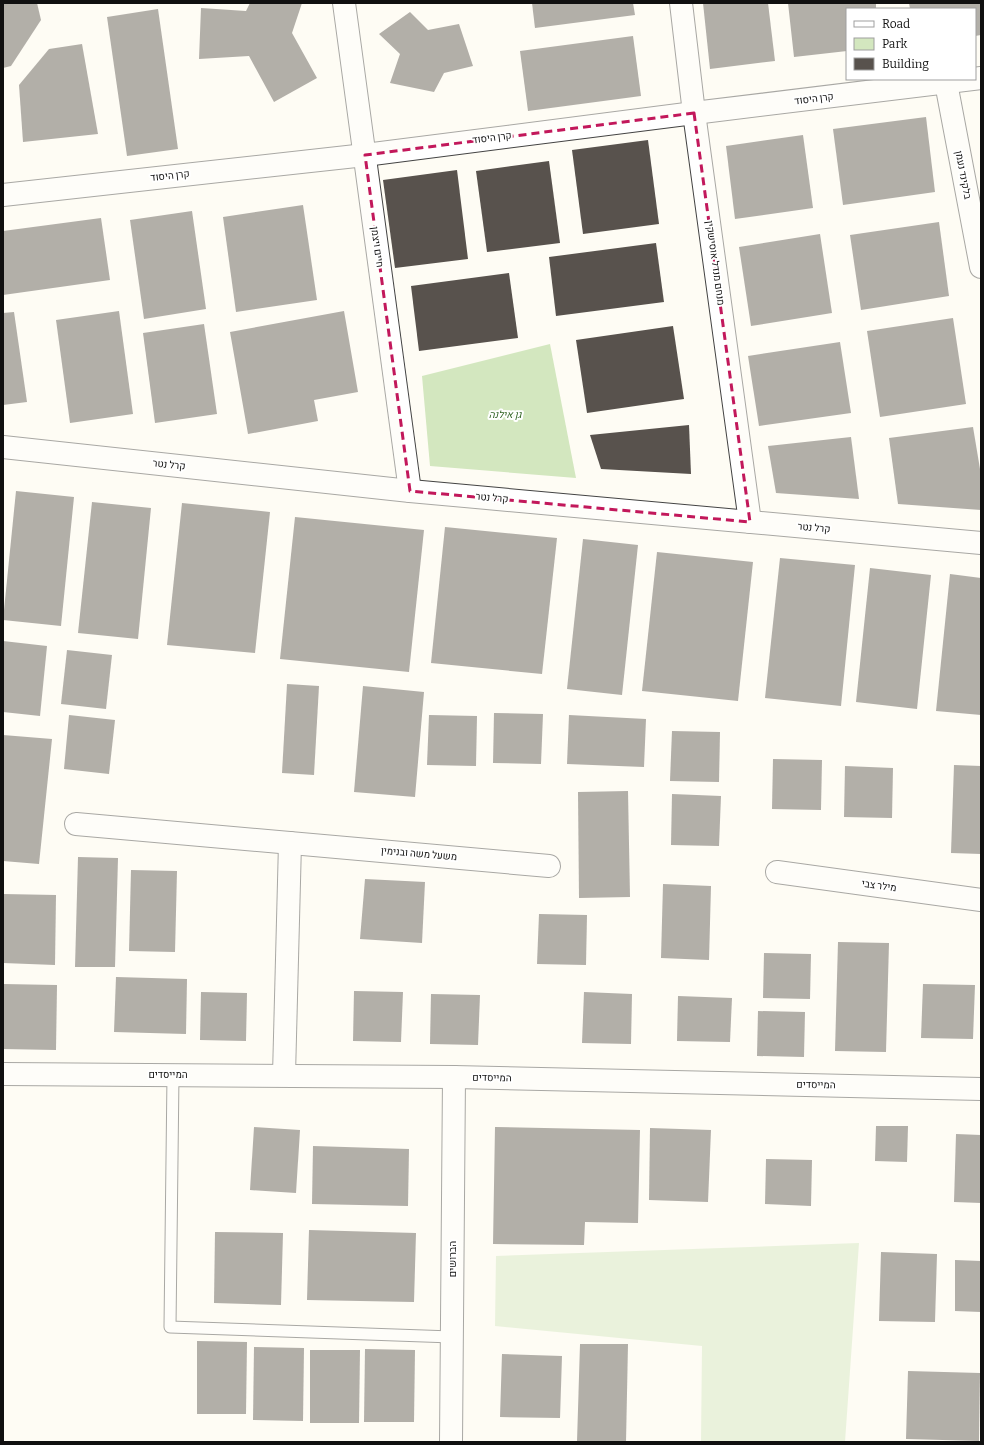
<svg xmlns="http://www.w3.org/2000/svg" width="984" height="1445" font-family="Bitter,Heebo,serif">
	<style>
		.green { fill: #d3e7bf }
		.building { fill: #58524d }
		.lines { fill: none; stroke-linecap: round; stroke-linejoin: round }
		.lane-casing { stroke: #434343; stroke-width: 13 }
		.street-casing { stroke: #434343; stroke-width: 24 }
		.lane { stroke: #fff; stroke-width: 11 }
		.street { stroke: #fff; stroke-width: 22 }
		.marked { fill: none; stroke: #c2185b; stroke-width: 3; stroke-dasharray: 8 5; stroke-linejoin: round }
		.labels { text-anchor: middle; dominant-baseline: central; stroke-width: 4; stroke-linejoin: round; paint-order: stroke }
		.street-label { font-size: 10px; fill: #101010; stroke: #fff }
		.park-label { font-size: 10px; font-style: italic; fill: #316424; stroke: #fff }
	</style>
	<rect width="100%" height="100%" fill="#fefcf4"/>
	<g class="green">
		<polygon points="550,344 576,478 430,466 422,376"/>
		<polygon points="859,1243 845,1442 701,1442 702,1346 495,1326 496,1256"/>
	</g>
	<g class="building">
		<polygon points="3,3 37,3 41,20 11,66 3,68"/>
		<polygon points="250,3 302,3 292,33 317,78 274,102 249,56 199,59 201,8 246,11"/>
		<polygon points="532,3 633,3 635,15 535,28"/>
		<polygon points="703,3 768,3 775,61 710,69"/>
		<polygon points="788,3 876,3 876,9 847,9 847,51 794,57"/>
		<polygon points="909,3 981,3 981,35 975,36 975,9 910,9"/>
		<polygon points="158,9 178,149 127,156 107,17"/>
		<polygon points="410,12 428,30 459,24 473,66 444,73 434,92 390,83 400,54 379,34"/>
		<polygon points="633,36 641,96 528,111 520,51"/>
		<polygon points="82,44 98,134 23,142 19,85 49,49"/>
		<polygon points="926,117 935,192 843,205 833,129"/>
		<polygon points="803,135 813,208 735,219 726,146"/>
		<polygon points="648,140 659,224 583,234 572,150"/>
		<polygon points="549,161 560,243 487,252 476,171"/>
		<polygon points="457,170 468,259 395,268 383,180"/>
		<polygon points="303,205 317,300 236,312 223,217"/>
		<polygon points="192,211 206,309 144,319 130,220"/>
		<polygon points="101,218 110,280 3,295 3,231"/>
		<polygon points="939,222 949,296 861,310 850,235"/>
		<polygon points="820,234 832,313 751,326 739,247"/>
		<polygon points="656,243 664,302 556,316 549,257"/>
		<polygon points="509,273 518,338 419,351 411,286"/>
		<polygon points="119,311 133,414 70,423 56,320"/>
		<polygon points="344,311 358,392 314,400 318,421 248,434 230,332"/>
		<polygon points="14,312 27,402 3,405 3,313"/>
		<polygon points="953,318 966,404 880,417 867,331"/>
		<polygon points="204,324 217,414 155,423 143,333"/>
		<polygon points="673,326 684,399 587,413 576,340"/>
		<polygon points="840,342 851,413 759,426 748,356"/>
		<polygon points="689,425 691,474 601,469 590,435"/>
		<polygon points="973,427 981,475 981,510 898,504 889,438"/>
		<polygon points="851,437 859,499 776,493 768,446"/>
		<polygon points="16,491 74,497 61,626 3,620"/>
		<polygon points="92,502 151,508 138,639 78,633"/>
		<polygon points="182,503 270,512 255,653 167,645"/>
		<polygon points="295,517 424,530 409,672 280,659"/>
		<polygon points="445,527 557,538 542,674 431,663"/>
		<polygon points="583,539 638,545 622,695 567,689"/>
		<polygon points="657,552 753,562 738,701 642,691"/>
		<polygon points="780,558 855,565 841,706 765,698"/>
		<polygon points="870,568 931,575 917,709 856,702"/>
		<polygon points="950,574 981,578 981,715 936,711"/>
		<polygon points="3,641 47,646 40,716 3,712"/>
		<polygon points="67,650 112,655 106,709 61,704"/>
		<polygon points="287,684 319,686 314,775 282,773"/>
		<polygon points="363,686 424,692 415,797 354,792"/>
		<polygon points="494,713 543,714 541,764 493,763"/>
		<polygon points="69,715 115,720 109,774 64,769"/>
		<polygon points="429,715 477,716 476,766 427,765"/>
		<polygon points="569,715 646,719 644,767 567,764"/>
		<polygon points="672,731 720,732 719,782 670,781"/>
		<polygon points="3,735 52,739 39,864 3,861"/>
		<polygon points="773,759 822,760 821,810 772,809"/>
		<polygon points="954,765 981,766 981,854 951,853"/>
		<polygon points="845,766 893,768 892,818 844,817"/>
		<polygon points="628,791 630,897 579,898 578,792"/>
		<polygon points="672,794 721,796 719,846 671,845"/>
		<polygon points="78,857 118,858 115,967 75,967"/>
		<polygon points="131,870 177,871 175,952 129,951"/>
		<polygon points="365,879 425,882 422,943 360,939"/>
		<polygon points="663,884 711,886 709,960 661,958"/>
		<polygon points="3,894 56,895 55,965 3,963"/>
		<polygon points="539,914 587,915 586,965 537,964"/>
		<polygon points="838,942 889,943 886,1052 835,1051"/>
		<polygon points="764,953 811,954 810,999 763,998"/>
		<polygon points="116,977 187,979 186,1034 114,1032"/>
		<polygon points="3,984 57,985 56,1050 3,1049"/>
		<polygon points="923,984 975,985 973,1039 921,1038"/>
		<polygon points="354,991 403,992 401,1042 353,1041"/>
		<polygon points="201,992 247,993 246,1041 200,1040"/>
		<polygon points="584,992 632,994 631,1044 582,1043"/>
		<polygon points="431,994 480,995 478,1045 430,1044"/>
		<polygon points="678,996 732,998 730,1042 677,1041"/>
		<polygon points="758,1011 805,1012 804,1057 757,1056"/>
		<polygon points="876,1126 908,1126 907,1162 875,1161"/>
		<polygon points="254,1127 300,1130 296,1193 250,1190"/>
		<polygon points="495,1127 640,1130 638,1223 585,1222 584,1245 493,1244"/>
		<polygon points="650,1128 711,1130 708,1202 649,1200"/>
		<polygon points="956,1134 981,1135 981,1203 954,1202"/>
		<polygon points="313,1146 409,1149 408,1206 312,1204"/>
		<polygon points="766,1159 812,1160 811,1206 765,1204"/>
		<polygon points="309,1230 416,1233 414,1302 307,1300"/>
		<polygon points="215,1232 283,1233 281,1305 214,1303"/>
		<polygon points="881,1252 937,1254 935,1322 879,1321"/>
		<polygon points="955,1260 981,1261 981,1312 955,1311"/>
		<polygon points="197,1341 247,1342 246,1414 197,1414"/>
		<polygon points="580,1344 628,1344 626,1442 577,1442"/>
		<polygon points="254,1347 304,1348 303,1421 253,1420"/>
		<polygon points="365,1349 415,1350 414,1422 364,1422"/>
		<polygon points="310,1350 360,1350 359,1423 310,1423"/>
		<polygon points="502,1354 562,1356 560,1418 500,1417"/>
		<polygon points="908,1371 980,1373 979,1441 906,1439"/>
	</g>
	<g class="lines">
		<g class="lane-casing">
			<polyline id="lane" points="173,1075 170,1327 452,1337"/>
		</g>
		<g class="street-casing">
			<g id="street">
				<polyline points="344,3 410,491"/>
				<polyline points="681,3 694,113 750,522"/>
				<polyline points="946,83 981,267"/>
				<polyline points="3,195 365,155 694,113 981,78"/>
				<polyline points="3,447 410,491 981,543"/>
				<polyline points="76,824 549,866"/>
				<polyline points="777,872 981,900"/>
				<polyline points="3,1074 454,1077 981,1089"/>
				<polyline points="284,1075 290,843"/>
				<polyline points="451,1442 454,1077"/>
			</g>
		</g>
		<use href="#lane" class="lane"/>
		<use href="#street" class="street"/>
	</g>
	<path d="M0 0H984V1445H0ZM694,113L750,522L410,491L365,155Z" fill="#fefcf4" fill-opacity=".55" fill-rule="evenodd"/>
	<path class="marked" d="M694,113L750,522L410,491L365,155Z"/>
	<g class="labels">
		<g class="street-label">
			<text transform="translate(814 99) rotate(-7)">קרן היסוד</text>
			<text transform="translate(492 138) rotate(-7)">קרן היסוד</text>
			<text transform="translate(963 175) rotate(79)">בלקינד נעמן</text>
			<text transform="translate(170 176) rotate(-6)">קרן היסוד</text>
			<text transform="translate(377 247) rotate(82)">חיים ויצמן</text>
			<text transform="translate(715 263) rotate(82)">מנחם מנדל אוסישקין</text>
			<text transform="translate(169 465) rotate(6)">קרל נטר</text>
			<text transform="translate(492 498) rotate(5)">קרל נטר</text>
			<text transform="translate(814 528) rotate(5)">קרל נטר</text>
			<text transform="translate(419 854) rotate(5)">משעל משה ובנימין</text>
			<text transform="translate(879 886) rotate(8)">מילר צבי</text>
			<text x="168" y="1075">המייסדים</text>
			<text transform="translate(492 1078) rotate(1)">המייסדים</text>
			<text transform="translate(816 1085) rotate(1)">המייסדים</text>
			<text transform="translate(453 1259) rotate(-90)">הברושים</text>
		</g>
		<g class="park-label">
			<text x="505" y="415">גן אילנה</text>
		</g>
	</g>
	<rect width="984" height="1445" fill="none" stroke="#101010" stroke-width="8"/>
	<rect x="846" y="8" width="130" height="72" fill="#ffffff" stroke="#9f9f9f"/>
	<rect x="854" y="21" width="20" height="6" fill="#ffffff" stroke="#9f9f9f"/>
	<text x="882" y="28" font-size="12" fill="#101010">Road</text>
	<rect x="854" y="38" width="20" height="12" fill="#d3e7bf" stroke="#9f9f9f"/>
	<text x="882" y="48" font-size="12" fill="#101010">Park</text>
	<rect x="854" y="58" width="20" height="12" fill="#58524d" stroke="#9f9f9f"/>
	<text x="882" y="68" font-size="12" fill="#101010">Building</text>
</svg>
